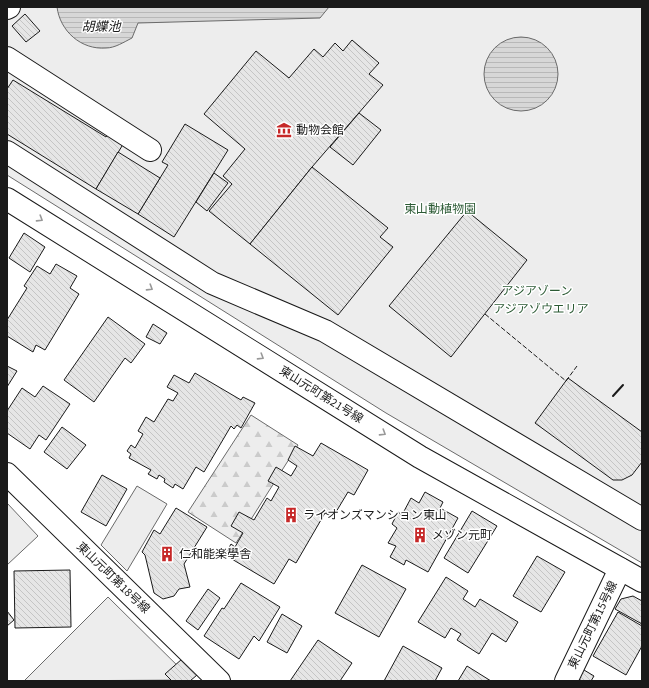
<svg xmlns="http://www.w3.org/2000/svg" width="649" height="688" font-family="'Source Sans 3','Noto Sans JP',sans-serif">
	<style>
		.forest { fill: url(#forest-firs); stroke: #6a6a6a }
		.built { fill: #ededed; stroke: #6a6a6a }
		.water { fill: url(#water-rules); stroke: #6a6a6a }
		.building { fill: url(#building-back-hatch); stroke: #1a1a1a }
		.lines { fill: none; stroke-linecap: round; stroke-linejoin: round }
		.minor-casing { stroke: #1a1a1a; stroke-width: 24 }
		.minor { stroke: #fff; stroke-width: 22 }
		.fence { stroke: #1a1a1a; stroke-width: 1; stroke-dasharray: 5 2; stroke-linecap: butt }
		.wall { stroke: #1a1a1a; stroke-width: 2 }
		.oneway { stroke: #989898 }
		.labels { text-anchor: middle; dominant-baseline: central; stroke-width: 3; stroke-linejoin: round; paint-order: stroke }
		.poi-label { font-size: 12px; fill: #1a1a1a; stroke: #fff; text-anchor: start }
		.park-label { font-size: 12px; fill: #2b5a34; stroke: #fff }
		.street-label { font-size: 12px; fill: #1a1a1a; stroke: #fff }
		.water-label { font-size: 13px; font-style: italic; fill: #1a1a1a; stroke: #fff }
	</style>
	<defs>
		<pattern id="forest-firs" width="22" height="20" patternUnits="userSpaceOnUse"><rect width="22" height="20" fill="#ededed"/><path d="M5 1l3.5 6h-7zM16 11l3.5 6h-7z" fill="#cbcbcb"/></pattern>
		<pattern id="water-rules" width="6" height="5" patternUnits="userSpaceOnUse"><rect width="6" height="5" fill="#d7d7d7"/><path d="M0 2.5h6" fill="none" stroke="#b8b8b8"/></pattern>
		<pattern id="building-back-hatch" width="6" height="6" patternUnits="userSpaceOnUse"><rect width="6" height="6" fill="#e6e6e6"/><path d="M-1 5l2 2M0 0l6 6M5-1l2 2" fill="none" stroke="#c5c5c5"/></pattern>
	</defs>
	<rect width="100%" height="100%" fill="#fff"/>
	<polygon class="forest" points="251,415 298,445 236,543 188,512"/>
	<g class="built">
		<polygon points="7,7 642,7 642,563 386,413 7,175"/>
		<polygon points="137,486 167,504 127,571 101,545"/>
		<polygon points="7,503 38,536 7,565"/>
		<polygon points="108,597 192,680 24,681"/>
	</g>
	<g class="water">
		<path d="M57,7H329L320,18L138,23L132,38C124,42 115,48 106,48C81,50 60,31 57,7Z"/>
		<circle cx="521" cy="74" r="37"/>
	</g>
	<g class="building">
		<polygon points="25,14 40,31 26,42 12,26"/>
		<polygon points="352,40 379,63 369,74 383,85 312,167 250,244 209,211 232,184 223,176 245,149 204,114 256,51 289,78 314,49 323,57 335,43 343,51"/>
		<polygon points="13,80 106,137 110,131 125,141 96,189 7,134 7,89"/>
		<polygon points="359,113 381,130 353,165 330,147"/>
		<polygon points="185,124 228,150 174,237 138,214 168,165 162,162"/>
		<polygon points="118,152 160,178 138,214 96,189"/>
		<polygon points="312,167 388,228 380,237 393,247 338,315 250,244"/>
		<polygon points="214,173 228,183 207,211 196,202"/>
		<polygon points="467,211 527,260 451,357 389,306"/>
		<polygon points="24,233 45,247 30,272 9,258"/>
		<polygon points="56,264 77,276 70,288 79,294 45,350 36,345 33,352 7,336 7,320 27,288 24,286 37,266 50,274"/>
		<polygon points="108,317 145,344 131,363 125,358 94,402 64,380"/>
		<polygon points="153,324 167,333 160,344 146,337"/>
		<polygon points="7,366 17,371 7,387"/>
		<polygon points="195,373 241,400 243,397 255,403 241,428 237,425 234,429 231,426 204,472 196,467 183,489 175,484 173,488 164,482 165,479 159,475 157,479 148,474 151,470 129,458 131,454 127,451 131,445 135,448 143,434 138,431 146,417 154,422 168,399 173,401 178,393 167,387 174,375 189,383"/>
		<polygon points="568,378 642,432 642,462 632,475 622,480 613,480 535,423"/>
		<polygon points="43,386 70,404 46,440 39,435 30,449 7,433 7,411 22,388 35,397"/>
		<polygon points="62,427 86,445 67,469 44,452"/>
		<polygon points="321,443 368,470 354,495 348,492 333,517 325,513 296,563 289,559 274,584 225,555 231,544 235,547 243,533 231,526 239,512 254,520 267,498 271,501 279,487 268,481 276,467 291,476 297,466 288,460 295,446 313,456"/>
		<polygon points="102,475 127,489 106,526 81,512"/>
		<polygon points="425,492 443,502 440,508 458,518 428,572 406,560 404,565 390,557 396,546 388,543 397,528 392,524 398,512 402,515 411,498 419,503"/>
		<polygon points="176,508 207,527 184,564 190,587 179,589 174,596 163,599 154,593 145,555 142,552 154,530 160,534"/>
		<polygon points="472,511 497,526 468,573 444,558"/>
		<polygon points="537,556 565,572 541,612 513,596"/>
		<polygon points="362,565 406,589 379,637 335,613"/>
		<polygon points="70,570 71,627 15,628 14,571"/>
		<polygon points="446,577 468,591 463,599 475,607 480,599 518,622 506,642 492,633 479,654 457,640 461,634 451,628 445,638 418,622"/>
		<polygon points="241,583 280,607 259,641 254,636 239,659 204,636 222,608 224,609"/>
		<polygon points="208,589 220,598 198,630 186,621"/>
		<polygon points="633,596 642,601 642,624 615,609 621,599"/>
		<polygon points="7,611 14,620 7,626"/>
		<polygon points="618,612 642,626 642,646 626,675 593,656"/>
		<polygon points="282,614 302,626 287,653 267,642"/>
		<polygon points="318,640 352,663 340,681 290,681"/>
		<polygon points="403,646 442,668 435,681 384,681"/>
		<polygon points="182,659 197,675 190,681 172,681 165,674"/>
		<polygon points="467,666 491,681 458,681"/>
		<polygon points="579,667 594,676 591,681 582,681 573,676"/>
	</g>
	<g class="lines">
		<g class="minor-casing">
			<g id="minor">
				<polyline points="7,8 9,7"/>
				<polyline points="7,58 150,150"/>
				<polyline points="7,152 212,283 325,331 642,519"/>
				<polyline points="7,199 420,457 642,581"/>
				<polyline points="7,474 219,681"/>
				<polyline points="566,681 620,569"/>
			</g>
		</g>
		<use href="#minor" class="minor"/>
		<polyline class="fence" points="485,314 566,381 577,366"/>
		<polyline class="wall" points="613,396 623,385"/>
	</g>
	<defs><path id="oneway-chevron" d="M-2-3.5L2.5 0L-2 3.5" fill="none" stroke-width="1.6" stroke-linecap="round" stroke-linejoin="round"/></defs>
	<g class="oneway">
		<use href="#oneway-chevron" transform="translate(40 219) rotate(32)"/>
		<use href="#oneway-chevron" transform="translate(150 288) rotate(32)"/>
		<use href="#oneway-chevron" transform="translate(261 357) rotate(32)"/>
		<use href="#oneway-chevron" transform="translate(383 433) rotate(32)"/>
	</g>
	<defs>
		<g id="museum-bare" transform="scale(1.2)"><path d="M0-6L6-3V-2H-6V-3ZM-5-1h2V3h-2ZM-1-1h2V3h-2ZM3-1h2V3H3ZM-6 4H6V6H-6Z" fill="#c62828" stroke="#fff" stroke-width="2.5" paint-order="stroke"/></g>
		<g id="building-bare" transform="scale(1.2)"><path d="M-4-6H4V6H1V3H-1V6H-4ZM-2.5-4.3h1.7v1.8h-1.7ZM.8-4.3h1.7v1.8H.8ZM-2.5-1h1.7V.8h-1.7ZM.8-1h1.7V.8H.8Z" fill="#c62828" stroke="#fff" stroke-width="2.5" paint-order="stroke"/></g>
	</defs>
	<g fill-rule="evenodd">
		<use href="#museum-bare" x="284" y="130"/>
		<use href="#building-bare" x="291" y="515"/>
		<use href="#building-bare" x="420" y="535"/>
		<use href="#building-bare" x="167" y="554"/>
	</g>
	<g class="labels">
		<g class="poi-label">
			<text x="296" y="130">動物会館</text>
			<text x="303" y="515">ライオンズマンション東山</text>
			<text x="432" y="535">メゾン元町</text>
			<text x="179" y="554">仁和能楽學舎</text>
		</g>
		<g class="park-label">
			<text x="440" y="209">東山動植物園</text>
			<text x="537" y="291">アジアゾーン</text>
			<text x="541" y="309">アジアゾウエリア</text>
		</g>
		<g class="street-label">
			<text transform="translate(321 395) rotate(32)">東山元町第21号線</text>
			<text transform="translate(113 578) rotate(44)">東山元町第18号線</text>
			<text transform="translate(593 625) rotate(-64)">東山元町第15号線</text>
		</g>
		<g class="water-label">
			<text x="101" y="27">胡蝶池</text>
		</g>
	</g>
	<rect width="649" height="688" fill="none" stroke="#1a1a1a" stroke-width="16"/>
</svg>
